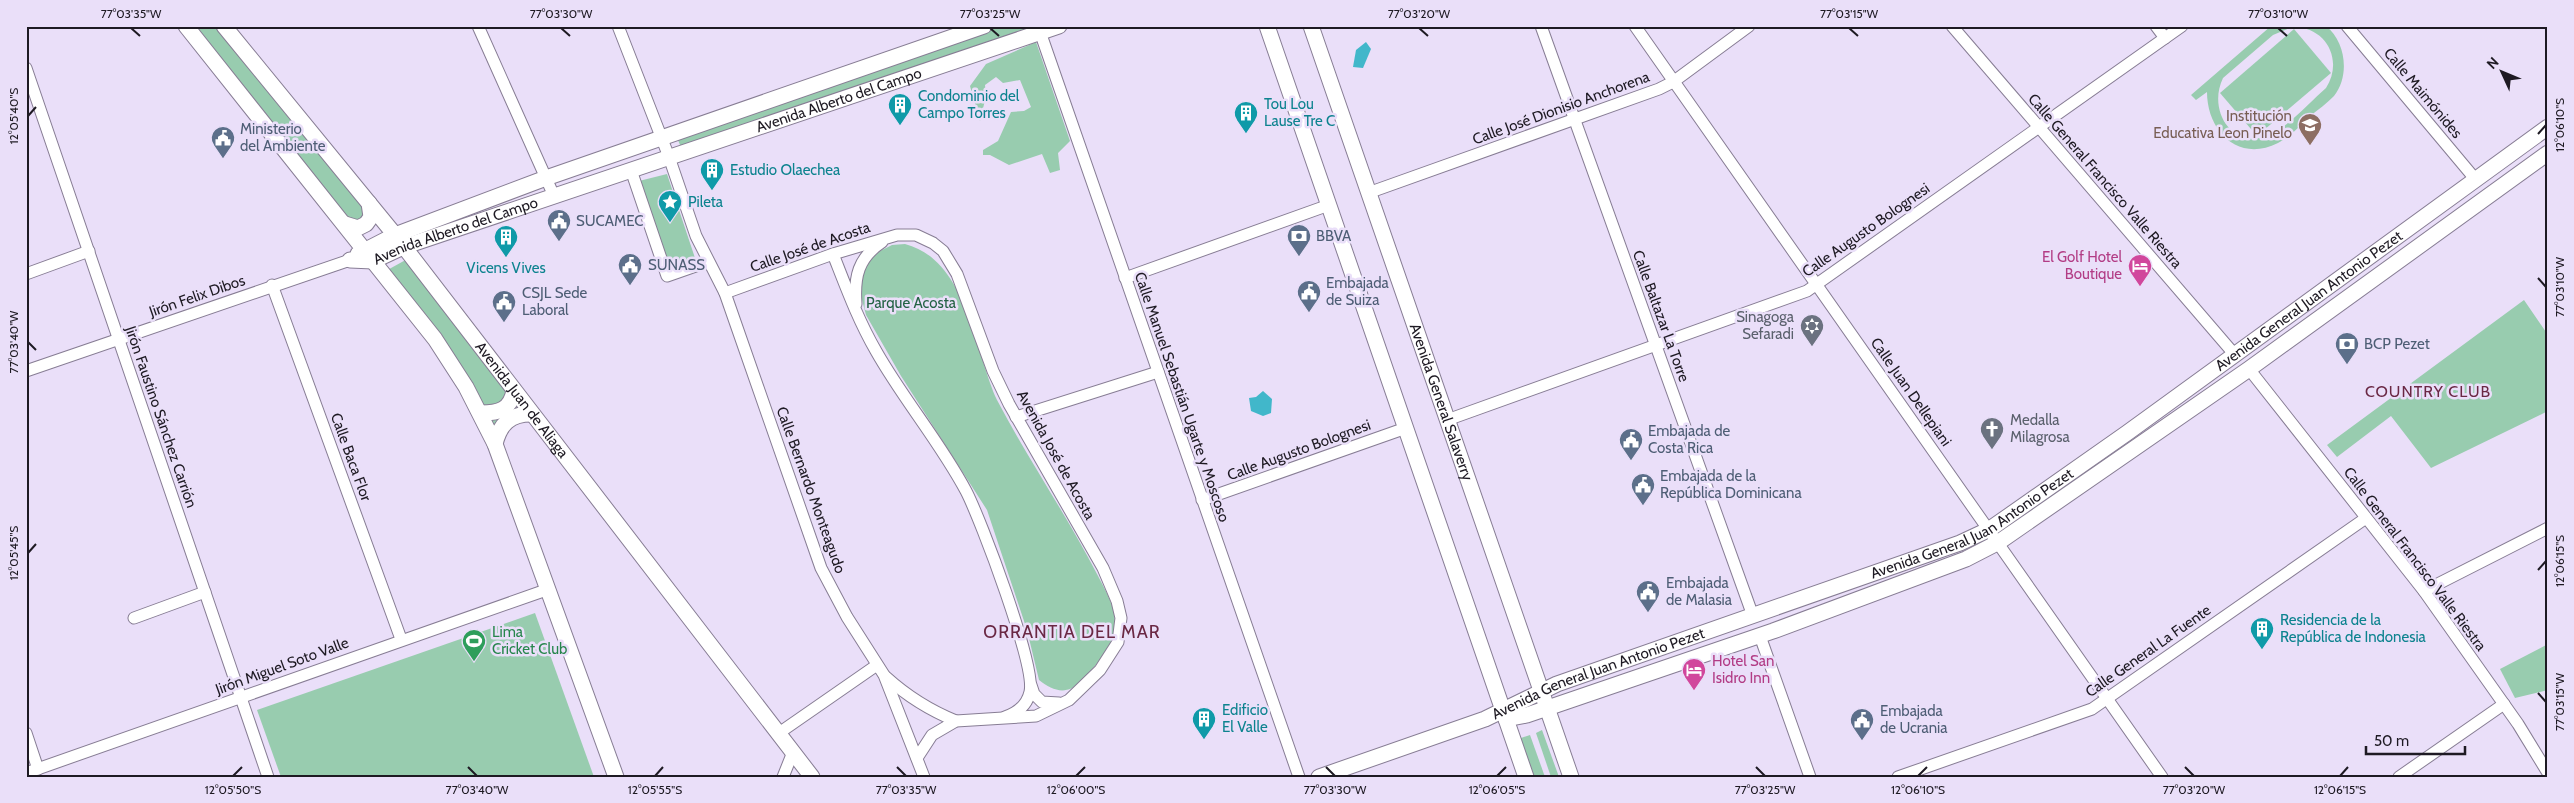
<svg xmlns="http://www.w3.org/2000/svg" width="2574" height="803" font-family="Cabin,sans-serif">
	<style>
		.green { fill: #98ccaf; fill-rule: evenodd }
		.water { fill: #41b7ca }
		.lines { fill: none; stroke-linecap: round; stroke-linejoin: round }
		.street-casing { stroke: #877d94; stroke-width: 13 }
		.secondary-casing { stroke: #877d94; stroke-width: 17 }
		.street { stroke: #fff; stroke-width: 11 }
		.secondary { stroke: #fff; stroke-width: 15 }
		.ticks { fill: none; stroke: #1e1a23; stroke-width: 2 }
		.labels { text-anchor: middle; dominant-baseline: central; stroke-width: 5; stroke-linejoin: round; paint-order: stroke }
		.street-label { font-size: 15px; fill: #1e1a23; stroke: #eadff9 }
		.culture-label { font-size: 15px; fill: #0d838f; stroke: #eadff9; text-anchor: start }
		.education-label { font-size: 15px; fill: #785e54; stroke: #eadff9; text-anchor: end }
		.service-label { font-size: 15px; fill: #4e5e75; stroke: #eadff9; text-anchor: start }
		.hotel-label { font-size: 15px; fill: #b23c85; stroke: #eadff9; text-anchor: end }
		.park-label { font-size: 15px; fill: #236244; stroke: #eadff9 }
		.worship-label { font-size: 15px; fill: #5b616d; stroke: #eadff9; text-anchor: end }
		.leisure-label { font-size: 15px; fill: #27864d; stroke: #eadff9; text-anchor: start }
		.neighbourhood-label { font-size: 16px; letter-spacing: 1px; fill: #6a2844; stroke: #eadff9 }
		.quarter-label { font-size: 18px; letter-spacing: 1px; fill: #6a2844; stroke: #eadff9 }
		.neatline { fill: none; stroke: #1e1a23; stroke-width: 2 }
		.ticks-label { font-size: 12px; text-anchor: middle; fill: #1e1a23 }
	</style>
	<rect width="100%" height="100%" fill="#eadff9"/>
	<g class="green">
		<polygon points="192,26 219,26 379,220 356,236"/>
		<polygon points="997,26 1026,26 1029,34 682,150 678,140"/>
		<path d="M2271,26H2326C2346,42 2350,76 2334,96C2327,103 2318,110 2310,116C2301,125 2290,137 2278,143C2238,163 2207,131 2207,92L2196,100L2191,95ZM2292,27C2326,26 2344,60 2326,88C2310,102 2288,127 2269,135C2233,151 2207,111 2223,78L2273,35Z"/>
		<polygon points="2294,29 2331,73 2257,136 2220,93"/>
		<polygon points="1036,42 1070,141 1058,153 1060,170 1050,173 1042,154 1009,165 990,155 983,155 983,150 998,141 1011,112 1024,111 1031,107 1020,80 1003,83 996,77 985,85 986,96 980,121 970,86 986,64"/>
		<polygon points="667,174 695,258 668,268 639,181"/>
		<path d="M905,244C967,260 974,349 997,400C1028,459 1066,514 1097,574C1104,588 1114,604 1115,620C1116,645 1097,664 1081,681C1067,696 1053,691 1039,680L1027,630L987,510L901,376L866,315L860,292L864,271L871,259L880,251L892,245Z"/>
		<polygon points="411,257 531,414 522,414 495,444 481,413 382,273"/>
		<polygon points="2524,300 2548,335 2548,411 2431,468 2391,416 2337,457 2327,445"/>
		<polygon points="535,613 594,777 281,777 257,710"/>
		<polygon points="2548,644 2548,690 2515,698 2500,669"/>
		<polygon points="1542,730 1559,777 1551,777 1536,733"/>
		<polygon points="1530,735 1545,777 1531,777 1518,739"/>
	</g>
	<g class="water">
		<polygon points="1366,42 1371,49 1363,68 1353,67 1356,50"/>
		<polygon points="1263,391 1272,399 1271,413 1263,416 1251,411 1249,398 1256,397"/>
	</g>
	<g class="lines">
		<g class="street-casing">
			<g id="street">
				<polyline points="478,26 554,196"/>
				<polyline points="618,26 669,157 696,236 725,293 821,568 847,617 884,675 924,777"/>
				<polyline points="1038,26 1299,777"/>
				<polyline points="1541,26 1753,616"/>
				<polyline points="1635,26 2162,777"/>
				<polyline points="1952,26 2235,355"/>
				<polyline points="2156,26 2165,38"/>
				<polyline points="2347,26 2476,180"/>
				<polyline points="26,68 268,777"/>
				<polyline points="631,170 667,276 707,262"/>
				<polyline points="1368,193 1659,89 1673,82 1749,26"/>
				<path d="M833,254C846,287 858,320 876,351C903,399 940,442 966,491C981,520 1036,666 1030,692C1027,705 1017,713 1005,717"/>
				<polyline points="26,274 89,251"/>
				<polyline points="1125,278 1329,205"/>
				<polyline points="272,285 401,639"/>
				<polyline points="725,293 833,254 897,235 916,235 933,243 943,251 957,274 993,371 1009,404 1103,568 1117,601 1121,618 1118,642 1100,670 1069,700 1036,716 956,721 932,735 917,758"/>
				<path d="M856,304C854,277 858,258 882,242"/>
				<polyline points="2249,369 2424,591 2518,724 2548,773"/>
				<polyline points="26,371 350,260"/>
				<polyline points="1016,417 1158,372"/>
				<polyline points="1447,420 1807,291 2182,26"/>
				<polyline points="1202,500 1406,428"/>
				<polyline points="2424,591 2548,528"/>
				<polyline points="134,618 205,592"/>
				<polyline points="1760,636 1810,777"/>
				<path d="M886,677C908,697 929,710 956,721"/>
				<polyline points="1031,685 1034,694 1042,702 1059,703"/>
				<polyline points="26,733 38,769"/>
				<polyline points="779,733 877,665"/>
				<polyline points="26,773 549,589"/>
				<polyline points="783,777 793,752"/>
				<polyline points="1898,777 2092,709 2366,518"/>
				<polyline points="2399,777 2504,704"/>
			</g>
		</g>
		<g class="secondary-casing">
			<g id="secondary">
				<polyline points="186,26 435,339 466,387 495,444 616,777"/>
				<path id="s1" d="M224,26L395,235L812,777"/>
				<polyline points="1267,26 1526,777"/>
				<path id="s2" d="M1311,26L1571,777"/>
				<polyline points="345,224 358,228 366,224 371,217 369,203"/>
				<polyline points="358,254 395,235 546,178 984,26"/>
				<path id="s3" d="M350,260L373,261L403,247L1059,26"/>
				<path d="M481,413C499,413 510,410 514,391"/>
				<path d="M495,444C500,424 510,414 531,414"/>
				<polyline points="1506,719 1527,715 1773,631 1966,559 1999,542 2249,369 2548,153"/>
				<path id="s4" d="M1319,777L1485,719L1557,684L1960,543L1990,529L2127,433L2548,127"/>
			</g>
		</g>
		<use href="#street" class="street"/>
		<use href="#secondary" class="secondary"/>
	</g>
	<path class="ticks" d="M131,28L140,36M561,28L570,36M990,28L999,36M1419,28L1428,36M1849,28L1858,36M2278,28L2287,36M28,116L36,107M2538,134L2546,125M2538,278L2546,287M28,342L36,350M28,553L36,544M2538,570L2546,561M2538,693L2546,702M468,767L477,776M897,767L906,776M1326,767L1335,776M1756,767L1765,776M2185,767L2194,776M233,776L242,767M655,776L663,767M1076,776L1085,767M1497,776L1506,767M1918,776L1927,767M2340,776L2348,767"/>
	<defs>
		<g id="building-pin" transform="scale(1.25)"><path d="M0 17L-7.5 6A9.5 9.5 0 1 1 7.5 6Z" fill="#0f9aa8" stroke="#eadff9"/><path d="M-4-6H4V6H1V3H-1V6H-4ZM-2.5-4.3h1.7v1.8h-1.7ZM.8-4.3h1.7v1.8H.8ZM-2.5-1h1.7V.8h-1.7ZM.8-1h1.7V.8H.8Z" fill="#fff"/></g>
		<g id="school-pin" transform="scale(1.25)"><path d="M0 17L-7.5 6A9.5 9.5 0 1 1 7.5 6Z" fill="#8d6e63" stroke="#eadff9"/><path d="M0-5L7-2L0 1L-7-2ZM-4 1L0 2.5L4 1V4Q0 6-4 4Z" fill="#fff"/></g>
		<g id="civic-pin" transform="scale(1.25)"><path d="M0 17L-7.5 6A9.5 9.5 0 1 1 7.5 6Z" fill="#5c6f8a" stroke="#eadff9"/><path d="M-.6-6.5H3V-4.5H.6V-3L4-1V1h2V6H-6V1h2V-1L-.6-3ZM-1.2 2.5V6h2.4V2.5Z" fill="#fff"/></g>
		<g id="sight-pin" transform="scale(1.25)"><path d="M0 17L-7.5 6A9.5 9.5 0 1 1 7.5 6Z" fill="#0f9aa8" stroke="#eadff9"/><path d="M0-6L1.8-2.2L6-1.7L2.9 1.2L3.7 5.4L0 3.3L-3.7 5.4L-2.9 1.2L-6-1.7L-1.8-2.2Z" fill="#fff"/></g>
		<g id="bank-pin" transform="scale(1.25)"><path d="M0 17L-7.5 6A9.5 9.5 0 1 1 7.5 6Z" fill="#5c6f8a" stroke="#eadff9"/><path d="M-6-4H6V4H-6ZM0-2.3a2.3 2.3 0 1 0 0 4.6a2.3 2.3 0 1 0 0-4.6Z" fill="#fff"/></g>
		<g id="hotel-pin" transform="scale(1.25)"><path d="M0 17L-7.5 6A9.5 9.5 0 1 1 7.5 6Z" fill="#d1479c" stroke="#eadff9"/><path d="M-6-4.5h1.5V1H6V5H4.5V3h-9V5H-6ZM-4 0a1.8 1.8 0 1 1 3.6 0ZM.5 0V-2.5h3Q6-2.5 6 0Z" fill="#fff"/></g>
		<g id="synagogue-pin" transform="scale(1.25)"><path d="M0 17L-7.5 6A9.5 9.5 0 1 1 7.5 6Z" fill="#6b7280" stroke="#eadff9"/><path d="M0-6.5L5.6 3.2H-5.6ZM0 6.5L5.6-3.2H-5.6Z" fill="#fff"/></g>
		<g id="church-pin" transform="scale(1.25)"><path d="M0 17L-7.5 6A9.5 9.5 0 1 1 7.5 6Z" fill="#6b7280" stroke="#eadff9"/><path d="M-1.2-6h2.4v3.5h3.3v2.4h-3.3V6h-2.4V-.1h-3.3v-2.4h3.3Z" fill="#fff"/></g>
		<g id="stadium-pin" transform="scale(1.25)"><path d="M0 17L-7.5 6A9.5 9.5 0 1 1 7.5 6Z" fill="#2e9e5b" stroke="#eadff9"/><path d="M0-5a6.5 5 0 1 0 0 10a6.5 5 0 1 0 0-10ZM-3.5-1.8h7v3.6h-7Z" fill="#fff"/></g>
	</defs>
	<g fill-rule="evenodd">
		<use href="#building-pin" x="900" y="105"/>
		<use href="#building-pin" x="1246" y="113"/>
		<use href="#school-pin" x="2310" y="125"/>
		<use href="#civic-pin" x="223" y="138"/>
		<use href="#building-pin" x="712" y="170"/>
		<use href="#sight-pin" x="670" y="202"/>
		<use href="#civic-pin" x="559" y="221"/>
		<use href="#bank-pin" x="1299" y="236"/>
		<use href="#building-pin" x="506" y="237"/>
		<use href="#civic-pin" x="630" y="265"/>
		<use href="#hotel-pin" x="2140" y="266"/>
		<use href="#civic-pin" x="1309" y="292"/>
		<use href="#civic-pin" x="504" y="302"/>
		<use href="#synagogue-pin" x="1812" y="326"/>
		<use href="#bank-pin" x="2347" y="344"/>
		<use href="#church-pin" x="1992" y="429"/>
		<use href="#civic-pin" x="1631" y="440"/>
		<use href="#civic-pin" x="1643" y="485"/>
		<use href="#civic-pin" x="1648" y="592"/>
		<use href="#building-pin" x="2262" y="629"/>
		<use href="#stadium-pin" x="474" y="641"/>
		<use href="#hotel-pin" x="1694" y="670"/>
		<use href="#building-pin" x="1204" y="719"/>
		<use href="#civic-pin" x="1862" y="720"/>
	</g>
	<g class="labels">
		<g class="street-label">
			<text transform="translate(2423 93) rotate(50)">Calle Maimónides</text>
			<text stroke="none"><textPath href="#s3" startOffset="516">Avenida Alberto del Campo</textPath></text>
			<text transform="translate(1561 108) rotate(-20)">Calle José Dionisio Anchorena</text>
			<text transform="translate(2105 181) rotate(49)">Calle General Francisco Valle Riestra</text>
			<text stroke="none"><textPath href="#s3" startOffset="111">Avenida Alberto del Campo</textPath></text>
			<text transform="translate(1866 230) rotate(-35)">Calle Augusto Bolognesi</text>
			<text transform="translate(810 247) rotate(-19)">Calle José de Acosta</text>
			<text transform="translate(197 296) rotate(-19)">Jirón Felix Dibos</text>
			<text stroke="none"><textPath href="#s4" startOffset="1108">Avenida General Juan Antonio Pezet</textPath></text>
			<text transform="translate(1661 316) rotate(70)">Calle Baltazar La Torre</text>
			<text transform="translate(1911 392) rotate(55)">Calle Juan Dellepiani</text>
			<text transform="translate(1182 397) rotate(71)">Calle Manuel Sebastián Ugarte y Moscoso</text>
			<text stroke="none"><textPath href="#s1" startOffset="478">Avenida Juan de Aliaga</textPath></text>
			<text stroke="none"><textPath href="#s2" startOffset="398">Avenida General Salaverry</textPath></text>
			<text transform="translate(161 417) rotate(71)">Jirón Faustino Sánchez Carrión</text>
			<text transform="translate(1299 450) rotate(-20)">Calle Augusto Bolognesi</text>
			<text transform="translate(1056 455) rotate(61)">Avenida José de Acosta</text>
			<text transform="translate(351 457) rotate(70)">Calle Baca Flor</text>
			<text transform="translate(811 490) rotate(70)">Calle Bernardo Monteagudo</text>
			<text stroke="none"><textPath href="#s4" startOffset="702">Avenida General Juan Antonio Pezet</textPath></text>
			<text transform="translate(2415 559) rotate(53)">Calle General Francisco Valle Riestra</text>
			<text transform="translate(2148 651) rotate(-35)">Calle General La Fuente</text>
			<text transform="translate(282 666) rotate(-20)">Jirón Miguel Soto Valle</text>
			<text stroke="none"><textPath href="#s4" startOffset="298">Avenida General Juan Antonio Pezet</textPath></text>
		</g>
		<g class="culture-label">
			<text x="918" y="96">Condominio del<tspan x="918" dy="17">Campo Torres</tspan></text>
			<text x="1264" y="104">Tou Lou<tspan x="1264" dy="17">Lause Tre C</tspan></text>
			<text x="730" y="170">Estudio Olaechea</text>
			<text x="688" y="202">Pileta</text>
			<text x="506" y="268" text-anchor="middle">Vicens Vives</text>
			<text x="2280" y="620">Residencia de la<tspan x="2280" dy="17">República de Indonesia</tspan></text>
			<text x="1222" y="710">Edificio<tspan x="1222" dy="17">El Valle</tspan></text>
		</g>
		<g class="education-label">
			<text x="2292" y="116">Institución<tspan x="2292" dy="17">Educativa Leon Pinelo</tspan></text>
		</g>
		<g class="service-label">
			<text x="240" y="129">Ministerio<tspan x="240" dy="17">del Ambiente</tspan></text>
			<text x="576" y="221">SUCAMEC</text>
			<text x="1316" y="236">BBVA</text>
			<text x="648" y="265">SUNASS</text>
			<text x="1326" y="283">Embajada<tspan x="1326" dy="17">de Suiza</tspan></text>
			<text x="522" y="293">CSJL Sede<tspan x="522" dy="17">Laboral</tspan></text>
			<text x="2364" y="344">BCP Pezet</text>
			<text x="1648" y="431">Embajada de<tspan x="1648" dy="17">Costa Rica</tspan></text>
			<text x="1660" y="476">Embajada de la<tspan x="1660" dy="17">República Dominicana</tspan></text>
			<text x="1666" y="583">Embajada<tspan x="1666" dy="17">de Malasia</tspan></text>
			<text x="1880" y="711">Embajada<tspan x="1880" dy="17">de Ucrania</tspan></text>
		</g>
		<g class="hotel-label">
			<text x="2122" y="257">El Golf Hotel<tspan x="2122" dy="17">Boutique</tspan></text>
			<text x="1712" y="661" text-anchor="start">Hotel San<tspan x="1712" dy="17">Isidro Inn</tspan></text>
		</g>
		<g class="park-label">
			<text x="911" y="303">Parque Acosta</text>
		</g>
		<g class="worship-label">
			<text x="1794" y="317">Sinagoga<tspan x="1794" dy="17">Sefaradi</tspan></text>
			<text x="2010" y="420" text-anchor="start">Medalla<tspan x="2010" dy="17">Milagrosa</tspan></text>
		</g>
		<g class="leisure-label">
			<text x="492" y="632">Lima<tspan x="492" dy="17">Cricket Club</tspan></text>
		</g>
		<g class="neighbourhood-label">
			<text x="2428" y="391">COUNTRY CLUB</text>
		</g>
		<g class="quarter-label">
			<text x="1072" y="632">ORRANTIA DEL MAR</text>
		</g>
	</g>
	<rect width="2574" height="803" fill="none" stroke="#eadff9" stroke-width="55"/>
	<g transform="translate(2502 72) rotate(314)" stroke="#eadff9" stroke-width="4" paint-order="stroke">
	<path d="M0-4L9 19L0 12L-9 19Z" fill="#1e1a23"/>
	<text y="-8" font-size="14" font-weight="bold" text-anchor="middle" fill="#1e1a23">N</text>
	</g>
	<path d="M2366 746v8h99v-8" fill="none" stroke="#1e1a23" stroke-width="2.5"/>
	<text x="2374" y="746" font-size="15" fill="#1e1a23" stroke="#eadff9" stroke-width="4" paint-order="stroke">50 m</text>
	<rect x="28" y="28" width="2518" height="748" class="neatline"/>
	<g class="ticks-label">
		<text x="131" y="18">77°03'35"W</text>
		<text x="561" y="18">77°03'30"W</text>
		<text x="990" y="18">77°03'25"W</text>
		<text x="1419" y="18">77°03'20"W</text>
		<text x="1849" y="18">77°03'15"W</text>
		<text x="2278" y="18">77°03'10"W</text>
		<text transform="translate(14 116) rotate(-90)" y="4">12°05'40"S</text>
		<text transform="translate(2560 125) rotate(-90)" y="4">12°06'10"S</text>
		<text transform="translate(2560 287) rotate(-90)" y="4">77°03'10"W</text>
		<text transform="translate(14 342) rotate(-90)" y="4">77°03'40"W</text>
		<text transform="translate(14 553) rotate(-90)" y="4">12°05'45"S</text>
		<text transform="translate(2560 561) rotate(-90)" y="4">12°06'15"S</text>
		<text transform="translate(2560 702) rotate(-90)" y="4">77°03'15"W</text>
		<text x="233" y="794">12°05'50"S</text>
		<text x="477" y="794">77°03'40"W</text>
		<text x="655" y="794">12°05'55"S</text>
		<text x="906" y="794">77°03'35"W</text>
		<text x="1076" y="794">12°06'00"S</text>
		<text x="1335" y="794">77°03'30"W</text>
		<text x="1497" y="794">12°06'05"S</text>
		<text x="1765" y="794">77°03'25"W</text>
		<text x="1918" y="794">12°06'10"S</text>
		<text x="2194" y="794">77°03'20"W</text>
		<text x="2340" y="794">12°06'15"S</text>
	</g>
</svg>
